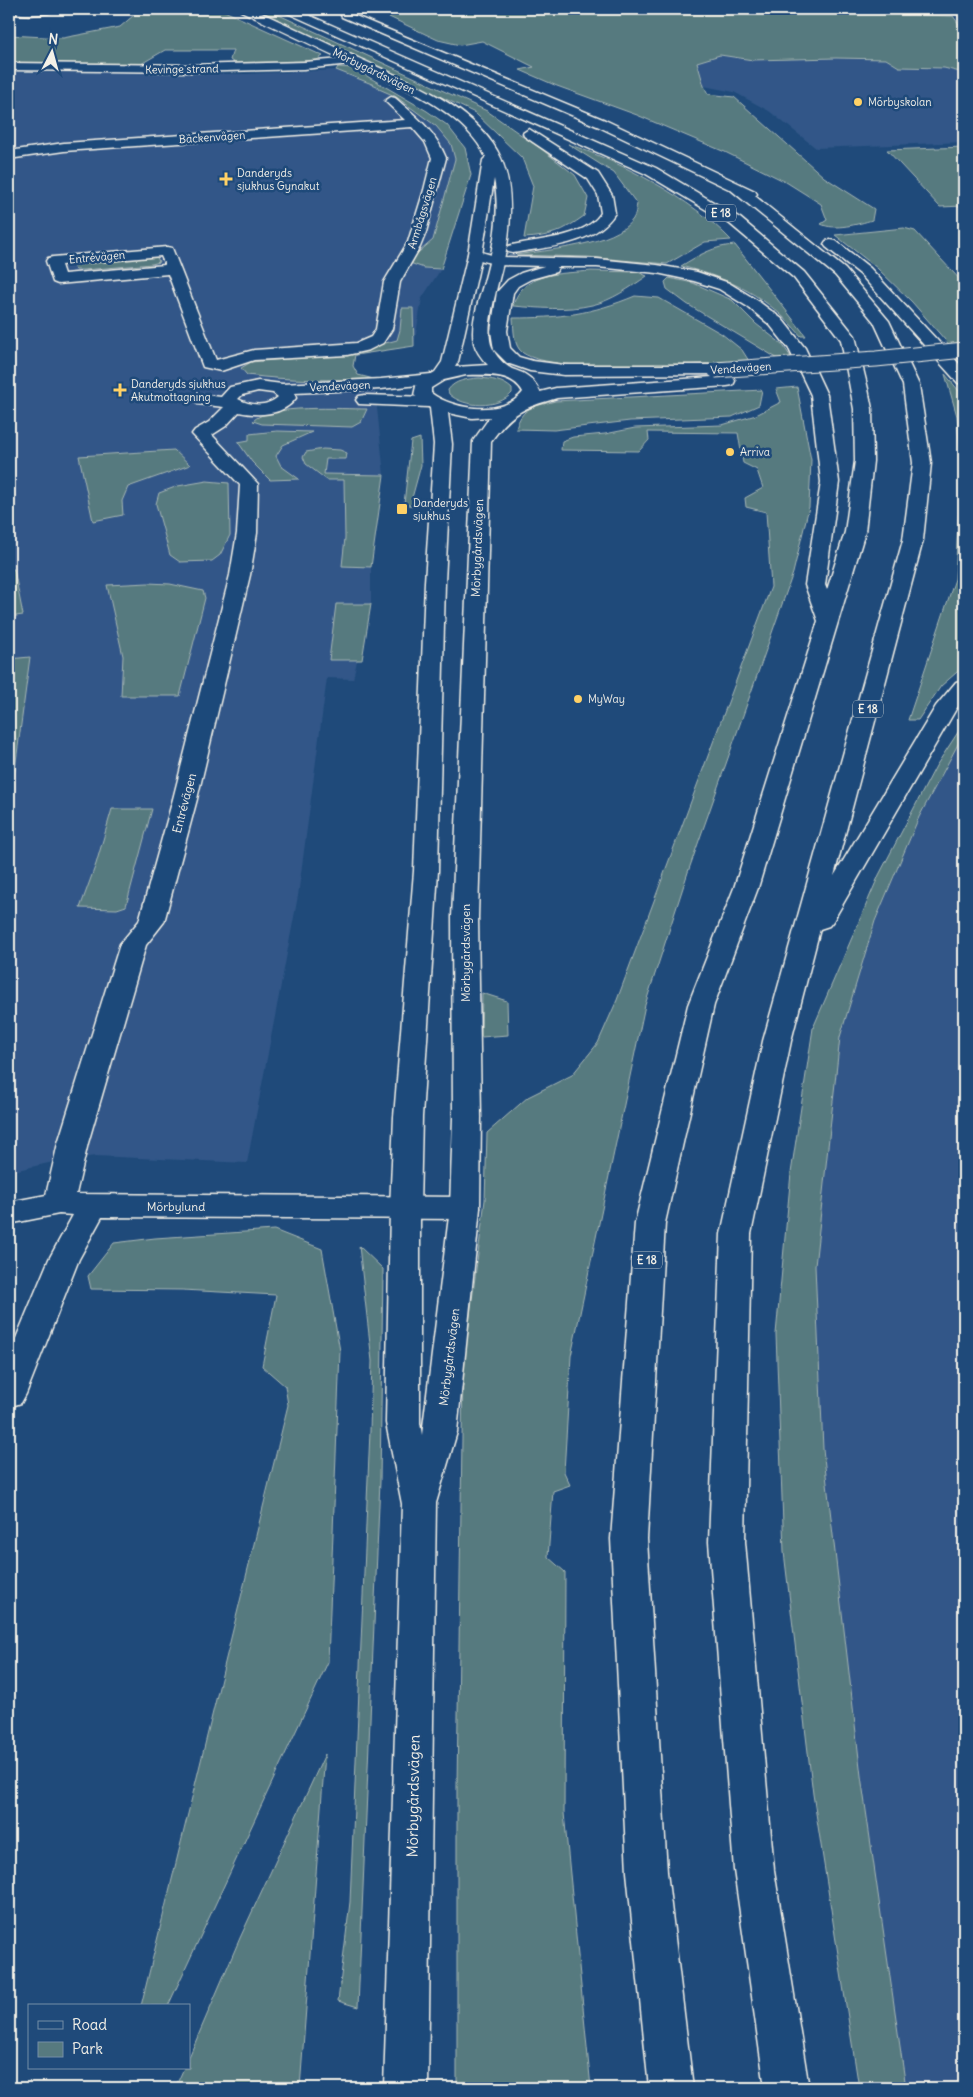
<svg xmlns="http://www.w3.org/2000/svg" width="973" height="2097" font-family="Delius,sans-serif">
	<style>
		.built { fill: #315788 }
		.green { fill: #577a7f; stroke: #a6b6b4 }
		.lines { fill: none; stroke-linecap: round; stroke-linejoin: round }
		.street-casing { stroke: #f4f1e8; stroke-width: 3 }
		.secondary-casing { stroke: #f4f1e8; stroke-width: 3 }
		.highway-casing { stroke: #f4f1e8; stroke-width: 3 }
		.street { fill: #1f4a7a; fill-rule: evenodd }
		.secondary { fill: #1f4a7a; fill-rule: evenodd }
		.highway { fill: #1f4a7a; fill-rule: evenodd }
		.secondary-bridge-casing { stroke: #f4f1e8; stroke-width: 17; stroke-linecap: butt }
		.secondary-bridge { stroke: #1f4a7a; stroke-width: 15 }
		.poi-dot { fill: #ffd166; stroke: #1f4a7a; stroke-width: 2 }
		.labels { text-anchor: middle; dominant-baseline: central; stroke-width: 5; stroke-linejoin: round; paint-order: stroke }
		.far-street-label { font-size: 11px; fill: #f4f1e8; stroke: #1f4a7a }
		.far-poi-label { font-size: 11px; fill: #f4f1e8; stroke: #1f4a7a; text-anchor: start }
		.shield { fill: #1f4a7a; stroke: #b4bfc7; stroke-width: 1 }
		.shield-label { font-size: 11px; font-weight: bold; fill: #f4f1e8 }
		.street-label { font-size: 12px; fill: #f4f1e8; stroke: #1f4a7a }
		.near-street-label { font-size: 15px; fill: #f4f1e8; stroke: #1f4a7a }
	</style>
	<rect width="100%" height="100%" fill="#1f4a7a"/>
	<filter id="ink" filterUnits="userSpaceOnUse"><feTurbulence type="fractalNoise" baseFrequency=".02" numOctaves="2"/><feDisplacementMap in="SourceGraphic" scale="10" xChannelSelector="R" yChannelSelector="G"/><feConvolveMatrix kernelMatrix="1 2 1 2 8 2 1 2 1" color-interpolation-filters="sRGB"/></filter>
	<g filter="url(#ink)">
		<g class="built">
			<polygon points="720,55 754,60 836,58 886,59 899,67 944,68 963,72 964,142 816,148 769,111 734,92 704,86 697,62"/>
			<polygon points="338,67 353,68 378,82 447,125 465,148 471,175 441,269 422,298 414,346 355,356 353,366 358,375 374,379 384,475 371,567 371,604 362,660 357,661 353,679 327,678 298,896 247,1163 95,1156 53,1162 9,1172 9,72 245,74 336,70"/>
			<polygon points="964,733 964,2088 906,2088 861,1776 823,1449 815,1266 840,1037 875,922 919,817"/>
		</g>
		<g class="green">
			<polygon points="141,9 220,9 323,56 317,60 237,65 230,60 233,50 165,50 141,64 9,64 9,35 63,38 120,27"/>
			<path d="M257,9H266L487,111L540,148L575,175L588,198L584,216C563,231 550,237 524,238L533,186L522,158L475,113Z"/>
			<path d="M372,9H520L519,10L539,14L610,9H836L847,12L953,16L964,31V73L944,68L899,67L886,59L836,58L753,60L720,55L697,62L704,86L708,94L734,97L824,177L874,209L872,220C859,224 834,231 821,224L827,220L821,204L786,182L725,152L637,115L557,86L520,70L534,67L482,41L460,45L438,40Z"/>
			<polygon points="338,67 353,68 427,111 447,125 465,148 471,175 441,269 424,268 407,262 433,240 455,159 451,144 436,126 395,96 379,89 377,86 336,70"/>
			<path d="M568,144C623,163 691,198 731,240L705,242L667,264L587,257L516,255C546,250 616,245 633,219C636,215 636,208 637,204L614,173Z"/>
			<polygon points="964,147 964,206 940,207 887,150"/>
			<polygon points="904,228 915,231 964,284 964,346 952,348 912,302 877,268 835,235"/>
			<path d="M735,245L806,336H801C768,296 731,279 681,266C699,255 714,246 735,245Z"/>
			<polygon points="149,256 157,257 159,262 152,264 83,270 76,270 70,264 76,262"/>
			<path d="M591,271L638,272L647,276C631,287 611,301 592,305C566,311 539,308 513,306C522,271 562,274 591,271Z"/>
			<polygon points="669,278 693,283 732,300 756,324 782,344 793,360 780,360 687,304 667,289 665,282"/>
			<path d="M635,296L659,298L722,334L742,350L749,361C705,364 555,375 523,353C513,346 514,329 513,318C559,318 592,314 635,296Z"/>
			<path d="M402,308H413L414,346L355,355L353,366L358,375L374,379C331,380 290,381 247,375L241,368L251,362L344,354L397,340L400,330Z"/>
			<polygon points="945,374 964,397 964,666 941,686 918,720 908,720 955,579 961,467 957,416"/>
			<path d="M479,378C491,379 503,380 512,389V393C498,409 464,408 449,394L448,390C455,380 467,379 479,378Z"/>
			<polygon points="797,387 811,460 809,507 793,573 688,872 645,1005 571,1356 564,1472 570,1485 553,1491 548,1557 565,1572 564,1813 591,2088 457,2088 457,1786 463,1370 485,1200 487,1133 528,1097 572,1075 598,1043 617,1000 771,587 766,512 746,507 745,498 763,488 757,470 743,463 738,433 648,432 649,440 639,451 561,450 562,441 573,437 605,434 635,428 722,425 756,415 781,402 776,389"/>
			<path d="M762,390L759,405L732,417L630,421L554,430L516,429C522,406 534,407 555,401Z"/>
			<path d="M367,409L361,422L352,427L262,424L253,421C268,404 343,409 367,409Z"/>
			<polygon points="277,431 312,432 283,445 276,456 281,466 299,479 270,480 252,462 238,442 249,440 249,434"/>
			<polygon points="420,438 421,465 412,498 413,506 404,504 411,441"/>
			<polygon points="323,449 340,450 347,453 346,459 326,459 324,474 384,475 371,567 342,566 345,538 344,480 327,480 306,464 303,457 306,452"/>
			<polygon points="174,450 190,465 128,487 122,501 123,515 93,521 79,456"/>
			<polygon points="207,481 229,483 230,535 220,555 212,561 180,562 170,555 156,504 159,493 178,486"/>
			<polygon points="14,569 23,615 9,617 9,570"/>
			<polygon points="148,583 170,584 203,591 205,598 180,696 121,696 123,656 107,585"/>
			<polygon points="336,604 371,604 362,660 329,660"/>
			<polygon points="30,657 11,799 9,799 9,659"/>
			<polygon points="964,723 964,733 919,817 875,921 840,1037 815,1266 823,1449 861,1776 906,2088 859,2088 813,1794 784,1552 776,1334 791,1173 813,1028 879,875 936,766"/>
			<polygon points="112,809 152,809 126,906 117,909 80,908 96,864"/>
			<polygon points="482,993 507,1001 508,1035 481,1037"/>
			<polygon points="274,1230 322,1249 340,1351 328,1662 168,2006 141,2006 288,1405 285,1386 262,1366 276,1295 182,1290 91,1289 88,1276 114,1243 155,1238"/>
			<polygon points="359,1246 383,1269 380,1481 358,2007 338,2001 350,1902 370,1431 372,1361"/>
			<polygon points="325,1754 300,2088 175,2088 184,2068 189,2068 189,2057 240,1938"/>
		</g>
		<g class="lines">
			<g class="street-casing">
				<g id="street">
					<path d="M9,9H56C48,17 21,15 9,12Z"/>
					<polygon points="355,58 361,61 359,63 304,69 191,72 9,70 9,63 191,65 304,62"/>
					<path d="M391,97L395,98C416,116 436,132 446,158L426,232L420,247L400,282L392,329L383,343L369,350L347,355L254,360L221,371L203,367L168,274L58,284L53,282L46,261L48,258L53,257L167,247L172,248L216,360L254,350L357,343L371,337L376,329L384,282L408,242L424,190L432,158L425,142L412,127L64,151L9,159V151L64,143L405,120L385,101ZM161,256L165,265L64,274L61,265Z"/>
					<path d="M431,374L437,375L439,379L437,383L381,389L294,393L296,398C283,416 258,416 239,412L226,426L212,435L258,484L257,533L250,575L197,799L164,922L146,945L88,1143L76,1194L465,1197L476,1201L480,1208L476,1215L465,1219L102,1217L79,1259L26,1394L21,1403L9,1407V1355L49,1259L73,1215L59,1214L9,1224V1202L46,1195L58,1143L120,944L139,921L173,799L230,575L237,533L240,485L192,434L195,430L209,422L224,407L198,404L195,400L198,396L204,395L221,397L230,387L258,381L282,384L381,379ZM258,391L273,393L278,397C267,407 251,406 238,399L242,395Z"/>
					<polygon points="365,395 428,397 434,398 437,402 434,406 428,407 359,404 356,400 359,396"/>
				</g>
			</g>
			<g class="secondary-casing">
				<path id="secondary" d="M240,9H253C288,25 322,41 356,57C403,79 462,100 493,144C512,171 512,207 508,239C505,265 482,326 492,347C495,355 504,365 512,369C517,371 522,372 526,375C533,379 537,386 540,392L556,388L727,376L733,377L735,381L733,385L727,386L557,398C523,408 512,412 491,441L478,917L481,1117L480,1208L457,1432L436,1503L428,2088H384L402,1504L386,1423L390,1208L394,1117L414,871L425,582L434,444L430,408L414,395L417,382L435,372L442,362L468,254L483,160L486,157C463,108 391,82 344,60C310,44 276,28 241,11ZM494,179C501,213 493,249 484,282C479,300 470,324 474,343C476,351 482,359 488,365L455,367L458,362L482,254ZM466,375C486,375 512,372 523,392C504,417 453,410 431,393V388L444,380ZM448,413L472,418L490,417L473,441L452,917L453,1117L450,1208L422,1435L420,1423V1208L422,1117L438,871L445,582L452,444Z"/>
			</g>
			<g class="highway-casing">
				<g id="highway">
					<polygon points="282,9 295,9 656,168 740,218 804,272 855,336 868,389 872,409 873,461 865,532 758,888 714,1005 665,1223 647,1539 667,1872 693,2088 649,2088 627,1872 611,1539 635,1223 688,1005 734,888 818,621 805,585 821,482 811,395 789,349 770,325 748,307 719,289 694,281 657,273 597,267 557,267 558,269 556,272 531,279 518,286 513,293 507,331 510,348 519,357 533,361 564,365 715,365 721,366 723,370 721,374 564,375 530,371 507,363 494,350 491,331 497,292 508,280 521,273 544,266 497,265 470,257 468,254 470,251 475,250 498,257 597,259 657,265 697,272 729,283 758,301 782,319 805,348 827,395 839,482 825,585 827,590 845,532 855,461 854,409 841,340 794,278 730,224 646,174 283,11"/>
					<polygon points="346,12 605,120 755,191 757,194 755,196 845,269 889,321 919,385 931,463 923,540 834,876 936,706 956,682 964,680 964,700 956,709 833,921 829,926 820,929 791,1041 751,1234 745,1542 774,1870 809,2088 765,2088 734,1870 709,1542 721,1234 763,1041 903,540 913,463 903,385 874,322 835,275 731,190 597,126 342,17 341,15"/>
					<path d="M529,129L598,173L612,195L615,213C595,245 547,247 513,253L508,252L506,249L508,246C535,239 585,239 601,213L598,195L588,179L524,136L523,133Z"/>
					<polygon points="831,240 836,241 870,268 964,369 964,384 958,383 860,274 826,247 824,244 826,241"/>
				</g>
			</g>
			<use href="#street" class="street"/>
			<use href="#secondary" class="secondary"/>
			<use href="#highway" class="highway"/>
			<g class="secondary-bridge-casing">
				<polyline id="secondary-bridge" points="715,370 876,359 964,350"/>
			</g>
			<use href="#secondary-bridge" class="secondary-bridge"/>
		</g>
	</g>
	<g class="poi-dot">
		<circle cx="858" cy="102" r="5"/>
		<path d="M223.5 171.5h5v5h5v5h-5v5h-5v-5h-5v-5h5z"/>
		<path d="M117.5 382.5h5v5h5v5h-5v5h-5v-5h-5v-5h5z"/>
		<circle cx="730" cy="452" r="5"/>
		<rect x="396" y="503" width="12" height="12" rx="2.5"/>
		<circle cx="578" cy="699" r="5"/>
	</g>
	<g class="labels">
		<g class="far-street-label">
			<text transform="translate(182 69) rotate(-1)">Kevinge strand</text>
			<text transform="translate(374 71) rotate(26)">Mörbygårdsvägen</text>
			<text transform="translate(212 137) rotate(-4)">Bäckenvägen</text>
			<text transform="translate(422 213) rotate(-73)">Armbågsvägen</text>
			<text transform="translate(97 257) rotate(-5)">Entrévägen</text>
			<text transform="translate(741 368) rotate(-4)">Vendevägen</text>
			<text transform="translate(340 386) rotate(-3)">Vendevägen</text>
		</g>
		<g class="far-poi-label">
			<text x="868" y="102">Mörbyskolan</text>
			<text x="237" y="173">Danderyds<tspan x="237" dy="13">sjukhus Gynakut</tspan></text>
			<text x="131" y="384">Danderyds sjukhus<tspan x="131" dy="13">Akutmottagning</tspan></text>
			<text x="740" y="452">Arriva</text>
			<text x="413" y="503">Danderyds<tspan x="413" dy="13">sjukhus</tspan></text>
			<text x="588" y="699">MyWay</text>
		</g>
		<g class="shield">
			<rect x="706" y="204.5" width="30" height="17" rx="4"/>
			<rect x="853" y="700.5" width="30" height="17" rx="4"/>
			<rect x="632" y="1251.5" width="30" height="17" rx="4"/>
		</g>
		<g class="shield-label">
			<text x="721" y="213">E 18</text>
			<text x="868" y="709">E 18</text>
			<text x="647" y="1260">E 18</text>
		</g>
		<g class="street-label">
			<text transform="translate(477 548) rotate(-88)">Mörbygårdsvägen</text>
			<text transform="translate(184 803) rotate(-75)">Entrévägen</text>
			<text transform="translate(465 953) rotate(-90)">Mörbygårdsvägen</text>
			<text x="176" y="1206">Mörbylund</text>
			<text transform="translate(449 1357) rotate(-83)">Mörbygårdsvägen</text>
		</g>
		<g class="near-street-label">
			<text transform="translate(413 1796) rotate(-89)">Mörbygårdsvägen</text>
		</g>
	</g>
	<rect width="973" height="2097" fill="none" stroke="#1f4a7a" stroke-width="30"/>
	<rect x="15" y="15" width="943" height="2067" fill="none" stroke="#f4f1e8" stroke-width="2" filter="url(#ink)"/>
	<rect x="28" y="2004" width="162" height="65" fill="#1f4a7a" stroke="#748da6"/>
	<rect x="38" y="2021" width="25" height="8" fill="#1f4a7a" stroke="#748da6"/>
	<text x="72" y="2030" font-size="15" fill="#f4f1e8">Road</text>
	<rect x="38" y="2042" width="25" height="15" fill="#577a7f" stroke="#748da6"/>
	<text x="72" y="2054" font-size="15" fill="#f4f1e8">Park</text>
	<g transform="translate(52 52) rotate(6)" stroke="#1f4a7a" stroke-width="4" paint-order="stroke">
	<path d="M0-4L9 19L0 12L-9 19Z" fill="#f4f1e8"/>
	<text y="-8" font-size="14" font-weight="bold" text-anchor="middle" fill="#f4f1e8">N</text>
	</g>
</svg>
